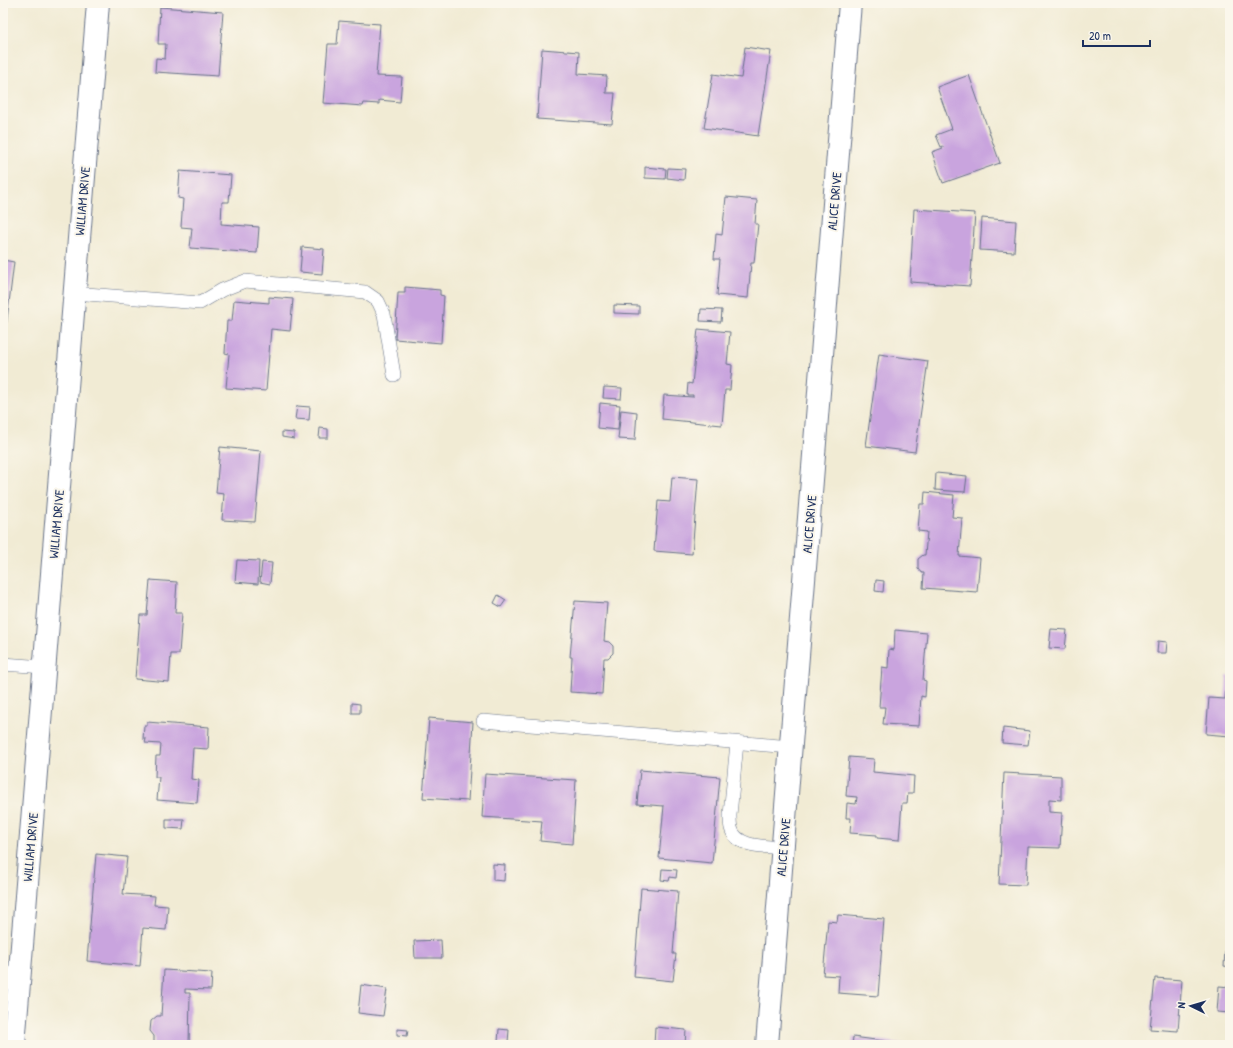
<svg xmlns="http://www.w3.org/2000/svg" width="1233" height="1048" font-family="'Patrick Hand',sans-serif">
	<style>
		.building { fill: #c9a4de }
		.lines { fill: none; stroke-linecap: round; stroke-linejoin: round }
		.lane-casing { stroke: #667187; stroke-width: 14 }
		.street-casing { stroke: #667187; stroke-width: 24 }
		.lane { stroke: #fff; stroke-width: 13 }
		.street { stroke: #fff; stroke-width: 22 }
		.labels { text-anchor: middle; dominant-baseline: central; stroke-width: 4; stroke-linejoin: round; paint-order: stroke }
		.street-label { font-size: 13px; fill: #1b2f5e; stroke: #fbf7ec }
	</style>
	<rect width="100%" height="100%" fill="#fbf7ec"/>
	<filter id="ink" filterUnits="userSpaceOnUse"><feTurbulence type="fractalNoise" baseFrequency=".025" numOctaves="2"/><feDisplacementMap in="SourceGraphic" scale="8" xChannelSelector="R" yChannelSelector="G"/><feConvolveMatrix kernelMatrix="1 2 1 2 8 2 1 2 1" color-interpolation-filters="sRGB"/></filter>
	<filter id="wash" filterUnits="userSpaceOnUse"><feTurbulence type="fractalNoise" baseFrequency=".012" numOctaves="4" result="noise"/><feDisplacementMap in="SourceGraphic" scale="16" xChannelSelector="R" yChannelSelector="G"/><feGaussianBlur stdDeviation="0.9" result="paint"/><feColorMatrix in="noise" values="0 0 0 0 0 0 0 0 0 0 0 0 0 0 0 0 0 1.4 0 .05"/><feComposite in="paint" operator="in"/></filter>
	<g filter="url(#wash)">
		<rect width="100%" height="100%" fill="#f1ebd4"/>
		<g id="blocks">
			<g class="building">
				<polygon points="160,7 223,12 218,76 155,72 156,58 165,59 166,44 158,44"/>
				<polygon points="339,21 380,24 376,76 402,77 400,102 379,100 379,104 364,103 363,106 323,103 328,44 337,44"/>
				<polygon points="745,47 771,51 758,136 704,128 713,74 741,78"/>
				<polygon points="542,49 579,52 578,74 607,76 606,93 615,93 612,124 537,119"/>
				<polygon points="969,75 1000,163 943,183 932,152 943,148 943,146 941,147 936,135 952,129 937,87"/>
				<polygon points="645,167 666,169 665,179 645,178"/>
				<polygon points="668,168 685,169 684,180 667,178"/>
				<polygon points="180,171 231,175 229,202 222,202 221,224 259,227 257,253 190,248 192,228 181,227 183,199 178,198"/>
				<polygon points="726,197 757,200 755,224 758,224 754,263 751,263 748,298 717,295 720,259 714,259 716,234 722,235"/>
				<polygon points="914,209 975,213 970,286 910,282"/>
				<polygon points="982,218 1016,221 1014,252 980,250"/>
				<polygon points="302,247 324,249 322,274 300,272"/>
				<polygon points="3,260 14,262 4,344 3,344"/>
				<polygon points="405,287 440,290 440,295 444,296 441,343 395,339 398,293 405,293"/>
				<polygon points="269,297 293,299 290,331 271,329 266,391 226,388 229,354 225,353 227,321 232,321 234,300 269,303"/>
				<polygon points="614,305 639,306 639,314 614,313"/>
				<polygon points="701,309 722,310 721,322 700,321"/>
				<polygon points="698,329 730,332 727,364 732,365 730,390 725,390 722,425 662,419 664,395 693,397 693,395 687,395 688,383 692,384"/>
				<polygon points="879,354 928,361 915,452 866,446"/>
				<polygon points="604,387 622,388 621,399 603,398"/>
				<polygon points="600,403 620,405 618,430 598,428"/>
				<polygon points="297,406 310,407 309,420 295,419"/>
				<polygon points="621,410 637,412 635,440 618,439"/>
				<polygon points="320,428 328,429 328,438 319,438"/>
				<polygon points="282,432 294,433 294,439 282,437"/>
				<polygon points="220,447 261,451 255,522 222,520 224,494 216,493"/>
				<polygon points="936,473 967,476 965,492 935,490"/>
				<polygon points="672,477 698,479 692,554 654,551 658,501 670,502"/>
				<polygon points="925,492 954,495 952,517 962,518 959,556 980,558 977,592 923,588 924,573 922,573 918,568 918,559 923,555 925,555 927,532 918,531 920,504 924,504"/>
				<polygon points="237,560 259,561 258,584 235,582"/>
				<polygon points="262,562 272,563 270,584 260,582"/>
				<polygon points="150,580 177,582 175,613 182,613 179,654 171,654 169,682 135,679 140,615 147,615"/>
				<polygon points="876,580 884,581 883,592 875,591"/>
				<polygon points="498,595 506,600 501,607 494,603"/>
				<polygon points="575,601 607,603 604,641 609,642 613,646 613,653 608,658 604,658 602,694 570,692 572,657 570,657"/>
				<polygon points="1051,629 1067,630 1065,649 1049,648"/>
				<polygon points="895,630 927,633 923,680 926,681 925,697 921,696 919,726 883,724 885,707 879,707 882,667 888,668 889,649 894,650"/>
				<polygon points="1158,641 1167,642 1166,653 1157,653"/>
				<polygon points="1227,676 1230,676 1230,736 1206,734 1209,698 1225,699"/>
				<polygon points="352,703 360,704 360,713 352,713"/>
				<polygon points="429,718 473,722 468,801 423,798"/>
				<polygon points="147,722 209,727 208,749 193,748 191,779 199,780 197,803 157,800 159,777 155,777 156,756 160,756 161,744 145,743 146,739 143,739 144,726 147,726"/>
				<polygon points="1003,728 1030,731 1028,745 1002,743"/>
				<polygon points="849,757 874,759 873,772 914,776 913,793 908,793 907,803 902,803 899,840 877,838 877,835 850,833 851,818 846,818 847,803 856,804 857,797 846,796"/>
				<polygon points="640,770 720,777 712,863 659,858 664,806 637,804"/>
				<polygon points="1004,773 1061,776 1061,800 1049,799 1049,812 1062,813 1060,848 1028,847 1026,885 999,884"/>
				<polygon points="485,774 576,780 572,844 540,841 542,821 482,817"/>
				<polygon points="166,819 184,819 183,829 166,828"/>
				<polygon points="96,854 127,857 123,894 155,896 154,905 168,906 166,930 143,928 140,966 87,961"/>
				<polygon points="493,864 505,865 504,881 493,880"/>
				<polygon points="662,869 677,870 676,878 670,877 669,881 661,880"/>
				<polygon points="641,888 678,891 673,954 676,954 673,981 634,977"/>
				<polygon points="838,915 884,919 878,996 838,993 839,976 823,975 828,921 837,922"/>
				<polygon points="441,940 442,958 415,958 414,941"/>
				<polygon points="1225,951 1230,952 1230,967 1224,966"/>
				<polygon points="164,970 212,973 211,990 185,989 185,993 190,993 189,1045 154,1045 154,1036 150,1031 151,1021 157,1016 161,1016"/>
				<polygon points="1155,978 1182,980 1178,1031 1150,1029"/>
				<polygon points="361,985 387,989 383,1016 358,1013"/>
				<polygon points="1219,986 1230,987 1230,1013 1217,1012"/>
				<polygon points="655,1027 686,1030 685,1045 654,1045"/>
				<polygon points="397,1029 408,1030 407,1036 397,1035"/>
				<polygon points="499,1029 509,1030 508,1042 498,1042"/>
				<polygon points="853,1037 906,1044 906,1045 852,1045"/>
			</g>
		</g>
	</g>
	<g filter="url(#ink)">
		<use href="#blocks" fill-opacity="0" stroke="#667187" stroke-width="1"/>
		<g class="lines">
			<g class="lane-casing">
				<g id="lane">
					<polyline points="74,293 200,303 222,290 245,281 365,292 378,301 384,314 394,375"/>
					<polyline points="3,664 44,667"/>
					<polyline points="483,721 791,747"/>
					<path d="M737,743L730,815C730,819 730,824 731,828C736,848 766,846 783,848"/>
				</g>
			</g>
			<g class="street-casing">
				<g id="street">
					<polyline points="14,1045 98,3"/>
					<polyline points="767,1045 850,3"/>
				</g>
			</g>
			<use href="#lane" class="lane"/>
			<use href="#street" class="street"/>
		</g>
	</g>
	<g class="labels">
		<g class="street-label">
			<text transform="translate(82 201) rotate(-85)">WILLIAM DRIVE</text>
			<text transform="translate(834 201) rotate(-85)">ALICE DRIVE</text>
			<text transform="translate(56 524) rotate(-85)">WILLIAM DRIVE</text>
			<text transform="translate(809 524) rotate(-85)">ALICE DRIVE</text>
			<text transform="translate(30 847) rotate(-85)">WILLIAM DRIVE</text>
			<text transform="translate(783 847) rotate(-85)">ALICE DRIVE</text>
		</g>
	</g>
	<rect width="1233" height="1048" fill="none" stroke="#fbf7ec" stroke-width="16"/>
	<g transform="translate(1191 1006) rotate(275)" stroke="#fbf7ec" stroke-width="3" paint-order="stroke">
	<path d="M0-3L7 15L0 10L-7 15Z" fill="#1b2f5e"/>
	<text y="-6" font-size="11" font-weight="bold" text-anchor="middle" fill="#1b2f5e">N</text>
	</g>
	<path d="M1083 40v6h67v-6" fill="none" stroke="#1b2f5e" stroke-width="2"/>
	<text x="1089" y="40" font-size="12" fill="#1b2f5e" stroke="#fbf7ec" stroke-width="3" paint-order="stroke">20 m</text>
</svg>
